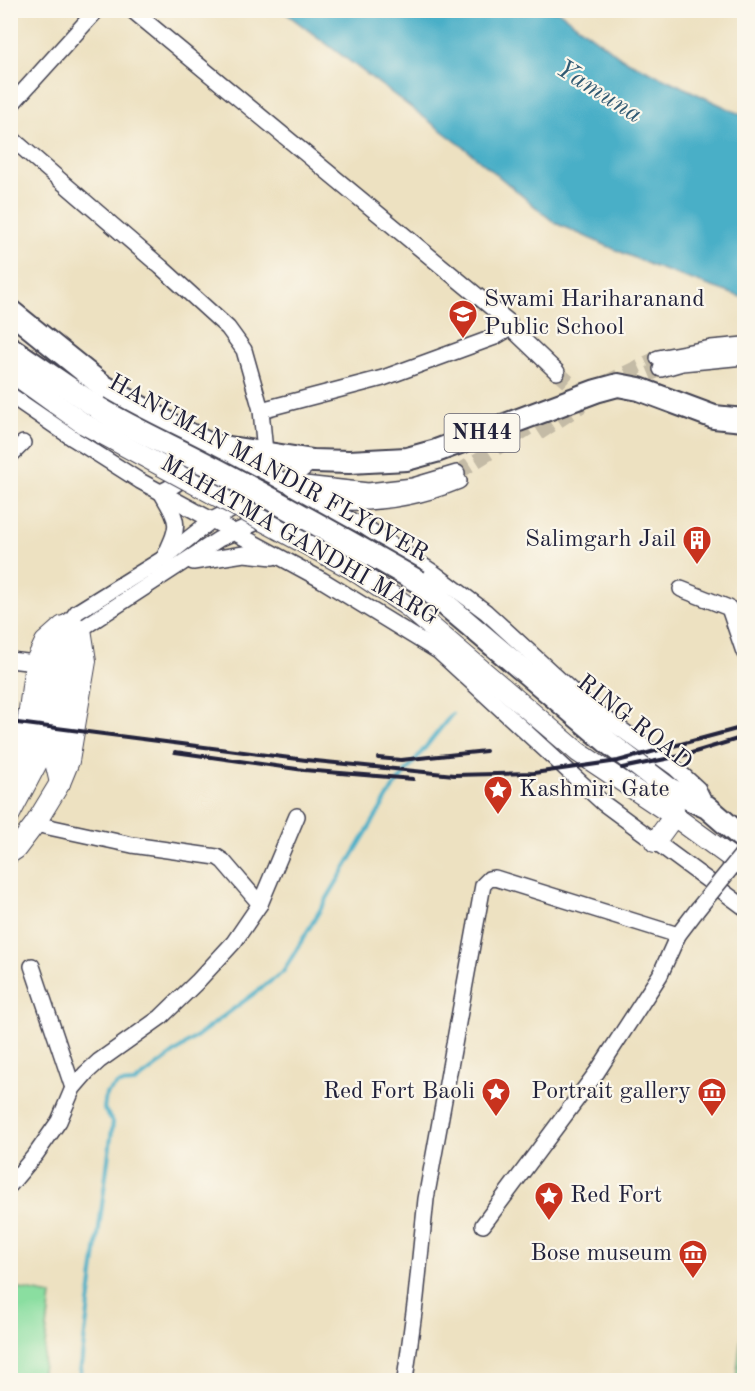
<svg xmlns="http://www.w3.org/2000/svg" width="755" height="1391" font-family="'Old Standard TT',serif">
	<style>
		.green { fill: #8adea0; stroke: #56806e; stroke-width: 1.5 }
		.water { fill: #48afc7; stroke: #356881; stroke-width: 1.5 }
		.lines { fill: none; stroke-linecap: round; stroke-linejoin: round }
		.stream { stroke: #48afc7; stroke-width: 4 }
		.minor-tunnel { stroke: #c4bba6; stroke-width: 15; stroke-dasharray: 15 8; stroke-linecap: butt }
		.minor-casing { stroke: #403f4f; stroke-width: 18 }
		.major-casing { stroke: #403f4f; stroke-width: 22 }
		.highway-casing { stroke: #403f4f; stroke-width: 26 }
		.minor { stroke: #fff; stroke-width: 15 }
		.major { stroke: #fff; stroke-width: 20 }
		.highway { stroke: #fff; stroke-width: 22 }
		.rail { stroke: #22223b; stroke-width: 4 }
		.minor-bridge-casing { stroke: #403f4f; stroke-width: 18; stroke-linecap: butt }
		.major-bridge-casing { stroke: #403f4f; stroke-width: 22; stroke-linecap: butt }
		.highway-bridge-casing { stroke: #403f4f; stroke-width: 26; stroke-linecap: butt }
		.minor-bridge { stroke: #fff; stroke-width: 15 }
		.major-bridge { stroke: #fff; stroke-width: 20 }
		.highway-bridge { stroke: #fff; stroke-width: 22 }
		.labels { text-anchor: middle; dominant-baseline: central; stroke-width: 4.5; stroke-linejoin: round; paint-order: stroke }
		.shield { fill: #fbf7ec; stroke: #636270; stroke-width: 1.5 }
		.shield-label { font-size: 22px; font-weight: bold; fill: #22223b }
		.poi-label { font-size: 24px; fill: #22223b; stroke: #fbf7ec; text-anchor: end }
		.street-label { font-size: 24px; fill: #22223b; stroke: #fbf7ec }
		.water-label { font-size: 26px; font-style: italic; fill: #315a73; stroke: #fbf7ec }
	</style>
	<rect width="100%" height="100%" fill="#fbf7ec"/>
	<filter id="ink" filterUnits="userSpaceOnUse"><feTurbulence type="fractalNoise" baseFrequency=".0167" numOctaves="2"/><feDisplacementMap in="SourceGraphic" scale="12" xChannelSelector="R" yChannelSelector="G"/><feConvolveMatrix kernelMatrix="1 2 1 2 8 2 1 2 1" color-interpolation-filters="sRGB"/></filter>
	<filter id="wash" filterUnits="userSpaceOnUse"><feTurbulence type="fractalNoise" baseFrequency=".008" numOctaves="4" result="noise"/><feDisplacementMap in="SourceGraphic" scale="24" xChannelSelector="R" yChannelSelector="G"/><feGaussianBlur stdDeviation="1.35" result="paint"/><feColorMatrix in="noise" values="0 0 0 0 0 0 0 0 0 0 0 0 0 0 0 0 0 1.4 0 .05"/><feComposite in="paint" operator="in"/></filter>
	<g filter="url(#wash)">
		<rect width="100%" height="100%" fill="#ede1c1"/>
		<g class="green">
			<polygon points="10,1287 51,1295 41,1380 11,1380"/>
			<polygon points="744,1314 744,1380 736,1380"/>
		</g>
		<polygon class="water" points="283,11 558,11 623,59 744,116 744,298 655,267 555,223 466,149"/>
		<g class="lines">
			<polyline class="stream" points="79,1380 113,1122 104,1109 106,1094 118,1084 134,1083 283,972 393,788 452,714"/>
		</g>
	</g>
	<g filter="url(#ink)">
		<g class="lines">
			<g class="minor-tunnel">
				<polyline points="557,372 582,394"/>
				<polyline points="605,383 658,358"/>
				<polyline points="628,383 661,369"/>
				<polyline points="539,433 582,405"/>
				<polyline points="457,473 546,417"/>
			</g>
			<g class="minor-casing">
				<g id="minor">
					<polyline points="132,10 509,322 507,330 495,337 383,378 261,410"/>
					<polyline points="10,106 97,10"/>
					<polyline points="10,137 161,267 228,328 244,350 261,410 265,452"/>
					<polyline points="509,326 557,372"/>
					<polyline points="658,358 711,348 744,345"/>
					<polyline points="661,369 682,363 744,357"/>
					<polyline points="10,395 74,439 140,481 322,580 438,651 603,803 744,907"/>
					<polyline points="228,454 286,482 307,499 365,527 434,573 486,612 586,704 675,768 698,789 707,807"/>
					<polyline points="10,456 23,443"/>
					<polyline points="286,482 368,491 413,486 457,473"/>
					<polyline points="277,487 286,482 313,461"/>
					<path d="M319,500C368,506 413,500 459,481"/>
					<path d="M164,558C180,523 180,525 161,492C182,482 192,473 205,454"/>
					<polyline points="193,562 244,554 273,557"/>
					<polyline points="681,589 729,608 744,652"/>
					<polyline points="68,624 77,612 164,558 212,520 245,503"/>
					<polyline points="81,629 219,539 294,506"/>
					<polyline points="10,660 35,663"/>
					<polyline points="35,824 132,845 217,857 223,861 260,904"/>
					<polyline points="32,966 73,1088"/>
					<polyline points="10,1185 36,1154 59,1121 73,1088 86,1073 99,1061 161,1017 197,982 234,942 260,904 297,816"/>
					<polyline points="483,1225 597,1072 660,975 678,935 697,910"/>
					<polyline points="405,1380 416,1297 426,1199 483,885 489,879 495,878 678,935"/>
				</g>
			</g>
			<g class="major-casing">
				<g id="major">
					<polyline points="10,371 84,424"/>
					<polyline points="407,606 578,752 674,816 744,867"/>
					<polyline points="27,780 23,757 35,663 45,642 63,626"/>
					<polyline points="60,783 55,762 63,695 68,662 81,631"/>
					<polyline points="10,814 37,763 52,667 68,624"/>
					<polyline points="655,842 674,816"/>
					<polyline points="10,853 16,849 35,824 60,783 69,761 86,661 81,629"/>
				</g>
			</g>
			<g class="highway-casing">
				<g id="highway">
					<polyline points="10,311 103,386 173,426 210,445 313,461 349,462 407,459 436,451 596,391 618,385 639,389 714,417 744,420"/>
					<polyline points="10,348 98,408"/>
					<polyline points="419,582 610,744 669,789 707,807 744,839"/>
					<polyline points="669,789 674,816"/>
				</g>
			</g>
			<use href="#minor" class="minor"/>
			<use href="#major" class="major"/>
			<use href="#highway" class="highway"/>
			<g class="rail">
				<polyline points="10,722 306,760 454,775 534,773 618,761 744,727"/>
				<polyline points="175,752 304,770 413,779"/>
				<polyline points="378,758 401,760 486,751"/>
				<polyline points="622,768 685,755 744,737"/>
			</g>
			<g class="minor-bridge-casing">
				<polyline id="minor-bridge" points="697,910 744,852"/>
			</g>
			<g class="major-bridge-casing">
				<polyline id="major-bridge" points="84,424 352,569 407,606"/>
			</g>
			<g class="highway-bridge-casing">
				<path id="highway-bridge" d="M98,408C136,431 176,448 215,469C284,505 351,543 419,582"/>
			</g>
			<use href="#minor-bridge" class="minor-bridge"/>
			<use href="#major-bridge" class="major-bridge"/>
			<use href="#highway-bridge" class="highway-bridge"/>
		</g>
	</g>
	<defs>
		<g id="school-pin" transform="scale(1.5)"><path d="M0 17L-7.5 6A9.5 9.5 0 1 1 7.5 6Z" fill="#c8321e" stroke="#fbf7ec"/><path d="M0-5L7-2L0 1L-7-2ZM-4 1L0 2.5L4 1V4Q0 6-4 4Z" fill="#fff"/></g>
		<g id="building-pin" transform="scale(1.5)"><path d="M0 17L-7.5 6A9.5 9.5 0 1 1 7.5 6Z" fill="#c8321e" stroke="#fbf7ec"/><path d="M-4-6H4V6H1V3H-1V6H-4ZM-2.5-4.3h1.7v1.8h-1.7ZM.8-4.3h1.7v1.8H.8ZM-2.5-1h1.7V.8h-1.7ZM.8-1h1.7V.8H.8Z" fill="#fff"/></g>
		<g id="sight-pin" transform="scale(1.5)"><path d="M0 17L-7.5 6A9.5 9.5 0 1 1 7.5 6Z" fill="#c8321e" stroke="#fbf7ec"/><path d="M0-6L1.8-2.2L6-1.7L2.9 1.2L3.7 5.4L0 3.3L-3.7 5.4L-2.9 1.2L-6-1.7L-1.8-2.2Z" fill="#fff"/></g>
		<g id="museum-pin" transform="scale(1.5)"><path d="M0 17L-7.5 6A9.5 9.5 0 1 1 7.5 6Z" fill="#c8321e" stroke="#fbf7ec"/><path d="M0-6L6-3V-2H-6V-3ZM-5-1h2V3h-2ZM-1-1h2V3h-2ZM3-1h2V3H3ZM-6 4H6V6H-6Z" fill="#fff"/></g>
	</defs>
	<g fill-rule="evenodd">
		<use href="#school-pin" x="463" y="314"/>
		<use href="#building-pin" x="697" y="540"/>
		<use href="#sight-pin" x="498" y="790"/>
		<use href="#sight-pin" x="496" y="1092"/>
		<use href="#museum-pin" x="712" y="1092"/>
		<use href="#sight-pin" x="549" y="1196"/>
		<use href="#museum-pin" x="693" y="1254"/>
	</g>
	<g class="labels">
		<rect class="shield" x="444.5" y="414" width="75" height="38" rx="4.5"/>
		<g class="shield-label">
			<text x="482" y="433">NH44</text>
		</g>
		<g class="poi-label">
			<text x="484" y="300" text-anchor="start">Swami Hariharanand<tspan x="484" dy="28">Public School</tspan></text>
			<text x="676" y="540">Salimgarh Jail</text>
			<text x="519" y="790" text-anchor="start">Kashmiri Gate</text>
			<text x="475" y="1092">Red Fort Baoli</text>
			<text x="691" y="1092">Portrait gallery</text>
			<text x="570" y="1196" text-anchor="start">Red Fort</text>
			<text x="672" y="1254">Bose museum</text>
		</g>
		<g class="street-label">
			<text transform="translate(268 469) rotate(29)">HANUMAN MANDIR FLYOVER</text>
			<text transform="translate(299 541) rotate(30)">MAHATMA GANDHI MARG</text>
			<text transform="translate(634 723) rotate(38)">RING ROAD</text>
		</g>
		<g class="water-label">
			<text transform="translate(599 92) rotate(32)">Yamuna</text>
		</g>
	</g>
	<rect width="755" height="1391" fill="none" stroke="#fbf7ec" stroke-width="36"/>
</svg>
